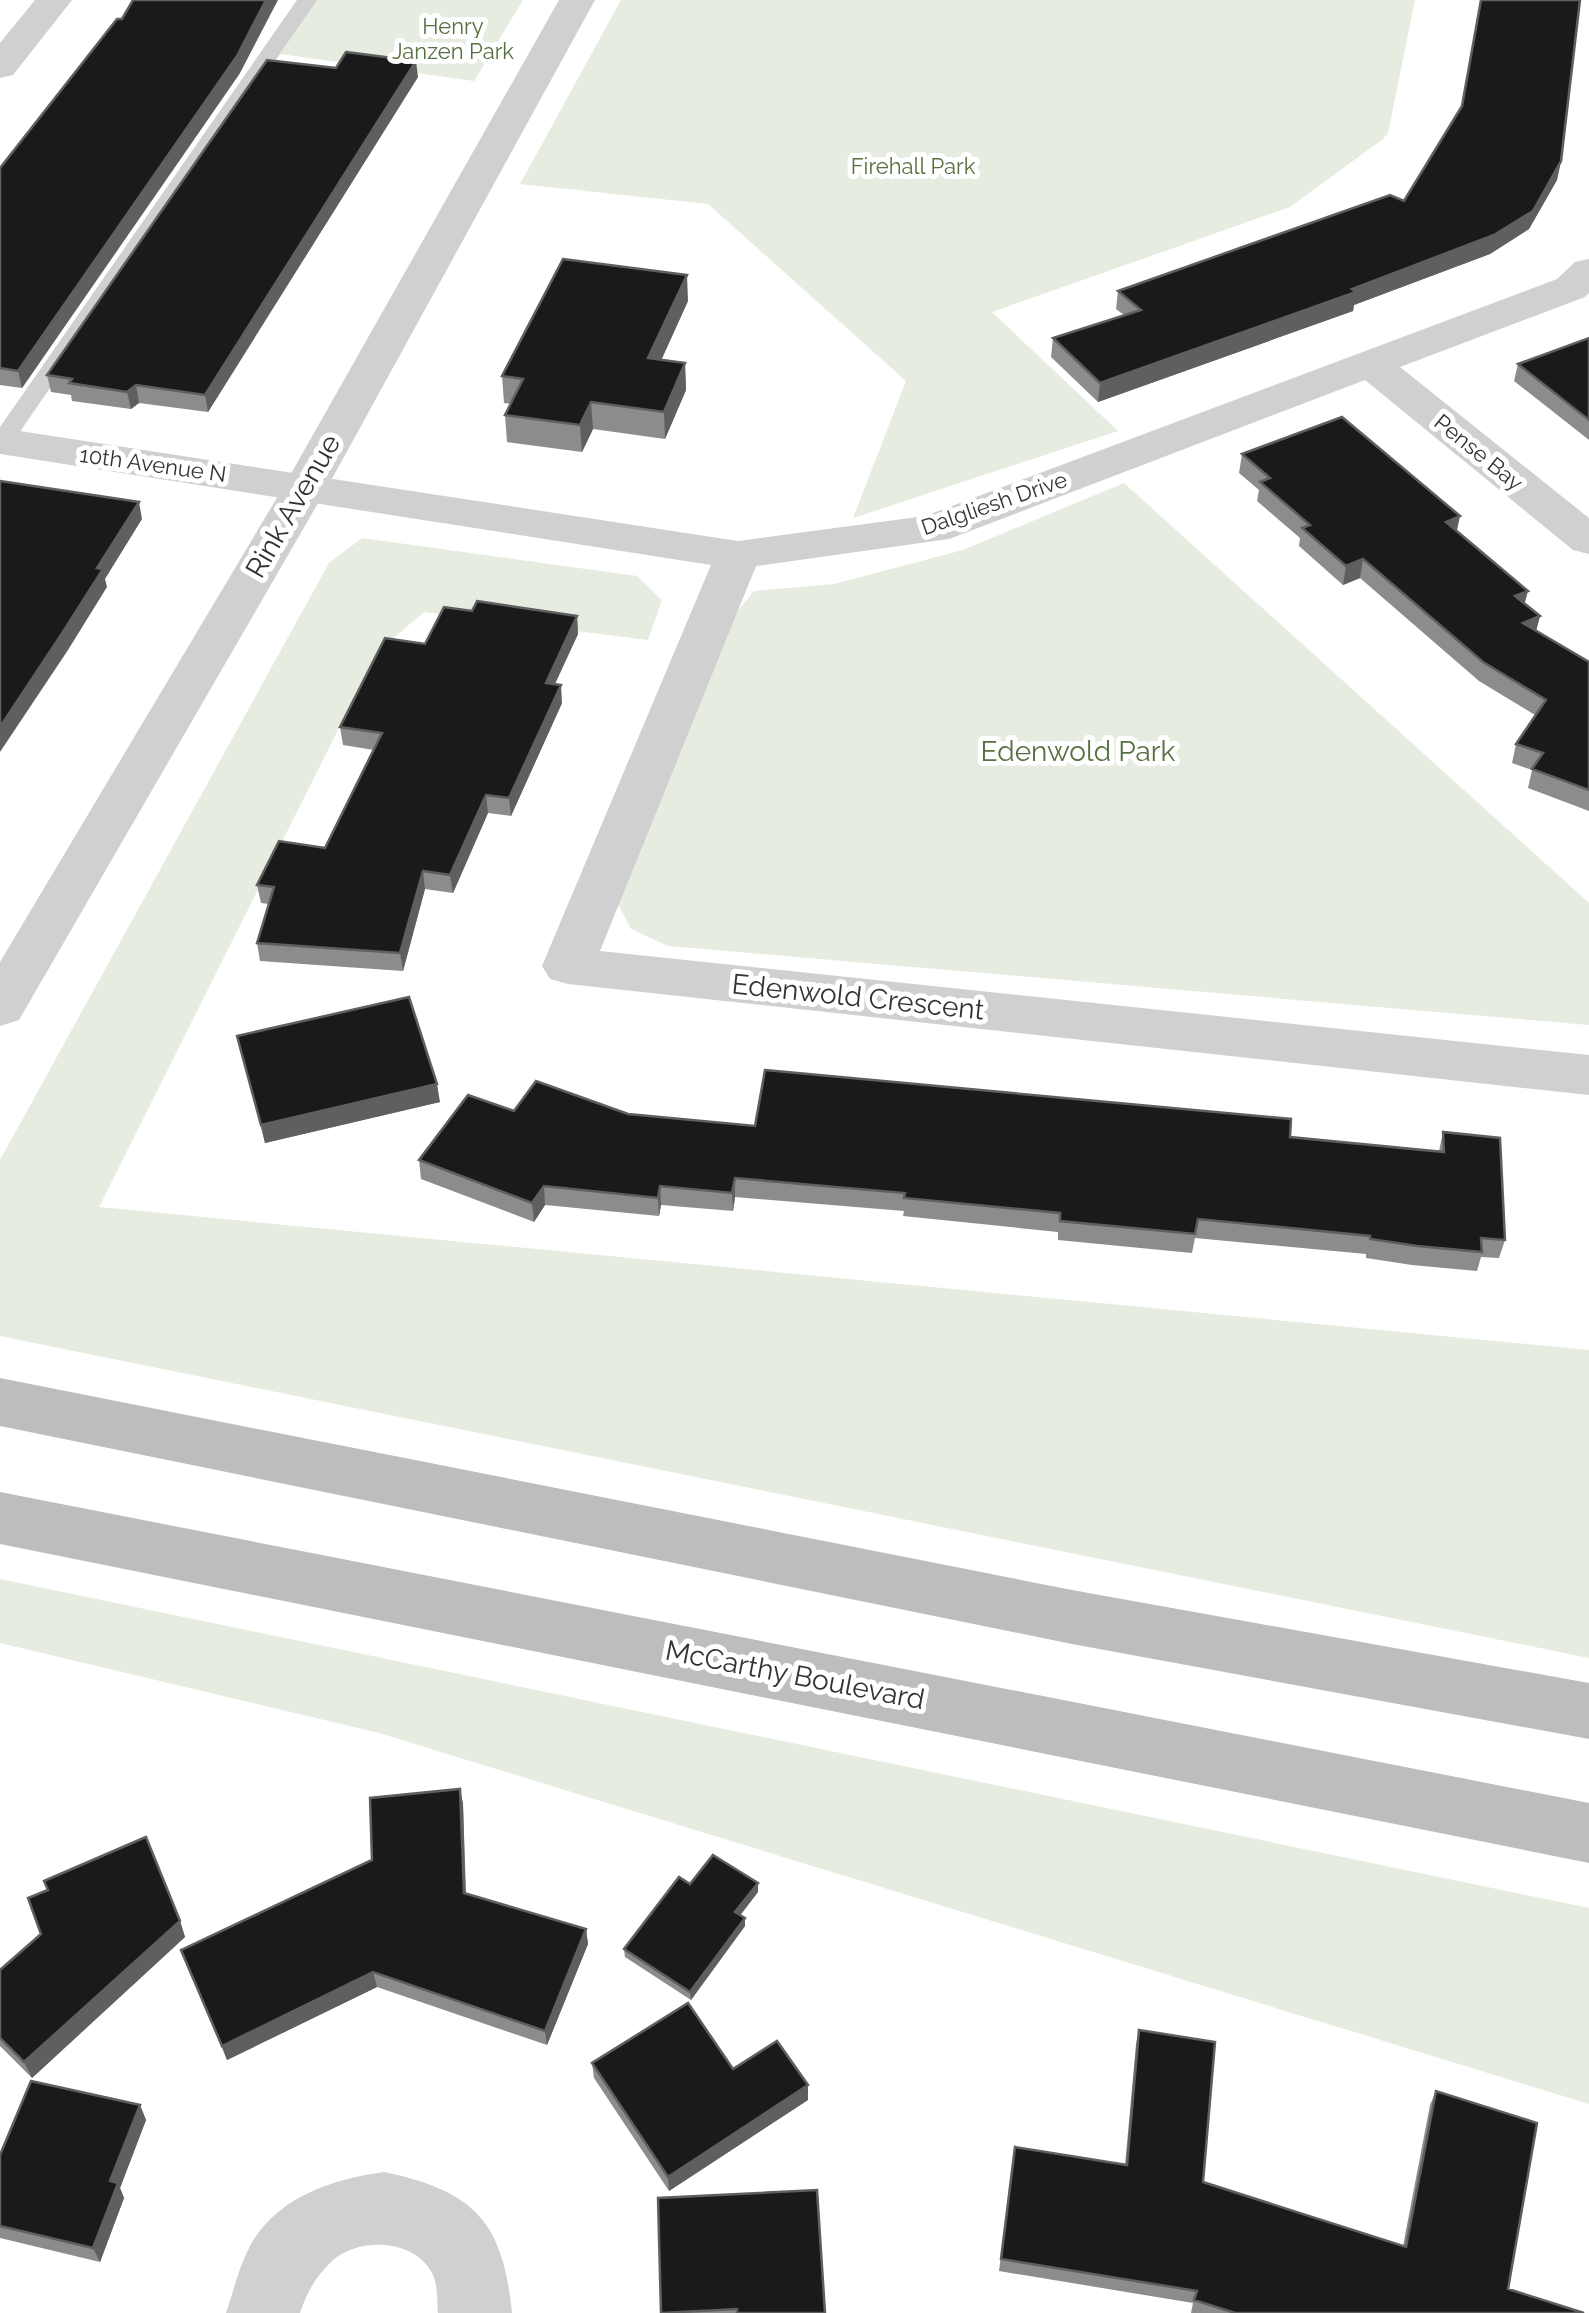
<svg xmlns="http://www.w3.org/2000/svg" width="1589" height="2313" font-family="Raleway,sans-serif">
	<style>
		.green { fill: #e6ecdf }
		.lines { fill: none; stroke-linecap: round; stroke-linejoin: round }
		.service { fill: #d0d0d0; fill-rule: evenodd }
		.minor { fill: #d0d0d0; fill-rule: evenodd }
		.tertiary { fill: #d0d0d0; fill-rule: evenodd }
		.secondary { fill: #bdbdbd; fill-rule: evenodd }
		.wall { fill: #8c8c8c }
		.shaded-wall { fill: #5f5f5f }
		.building { fill: #1a1a1a; stroke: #5f5f5f; stroke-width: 2.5 }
		.labels { text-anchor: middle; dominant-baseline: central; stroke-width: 10; stroke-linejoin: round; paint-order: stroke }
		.far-park-label { font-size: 22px; fill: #56703f; stroke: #fff }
		.far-street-label { font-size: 22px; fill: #333; stroke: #fff }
		.street-label { font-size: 28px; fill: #333; stroke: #fff }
		.park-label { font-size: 28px; fill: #56703f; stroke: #fff }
	</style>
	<rect width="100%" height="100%" fill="#fff"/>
	<g class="green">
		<polygon points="316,0 523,0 474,81 280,54"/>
		<polygon points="621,0 1415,0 1388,133 1383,139 1290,207 992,312 1118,431 853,518 906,381 708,204 520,184"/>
		<polygon points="1124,483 1589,903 1589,1025 668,946 631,929 615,898 733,617 754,591 834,584 963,550"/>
		<polygon points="362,538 637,576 662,600 648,640 424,612 377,652 99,1207 1589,1350 1589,1658 0,1336 0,1160 329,563"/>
		<polygon points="0,1579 1589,1908 1589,2104 379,1733 0,1643"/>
	</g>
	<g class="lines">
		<polygon class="service" points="297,0 317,0 8,449 0,451 0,427"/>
		<g class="minor">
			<polygon points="35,0 72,0 13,75 0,78 0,43"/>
			<polygon points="1589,259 1589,293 1585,297 1400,367 1589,518 1589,554 1573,550 1365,380 949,539 756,566 600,951 1589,1055 1589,1095 568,984 550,979 542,966 711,565 0,454 0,428 738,541 925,516 1557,279 1575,262"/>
			<path d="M384,2172C474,2191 503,2221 512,2313H438C437,2301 438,2286 433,2275C417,2239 359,2236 332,2261C316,2276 307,2292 300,2313H226C234,2289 241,2260 254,2239C283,2195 334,2179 384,2172Z"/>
		</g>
		<polygon class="tertiary" points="559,0 595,0 328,486 19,1020 0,1026 0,962 284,486"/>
		<g class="secondary">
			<polygon points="0,1378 1072,1590 1589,1683 1589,1739 1072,1644 0,1426"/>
			<polygon points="0,1492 1589,1803 1589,1863 0,1544"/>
		</g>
	</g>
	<g class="wall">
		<polygon points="240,73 22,388 0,385 0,168"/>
		<polygon points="418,77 208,412 139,403 131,409 72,401 71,395 51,392 47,375"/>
		<polygon points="1561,161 1557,180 1529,229 1490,254 1354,305 1353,311 1098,402 1051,357 1053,338 1124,315 1116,309 1118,291 1404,201"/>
		<polygon points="688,301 661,360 685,363 686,390 665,439 593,429 582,452 507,442 505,415 511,404 504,403 502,376"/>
		<polygon points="1589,338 1589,440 1514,381 1518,364"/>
		<polygon points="1242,454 1457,531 1525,604 1540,616 1536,631 1589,662 1589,811 1528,788 1532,770 1512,763 1516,744 1535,715 1479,681 1360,578 1343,585 1299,546 1300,538 1257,501 1259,490 1239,473"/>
		<polygon points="472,611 577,616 578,634 555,684 562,703 511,816 488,813 453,893 425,889 403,971 260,961 257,943 269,904 261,903 257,885 325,848 374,750 343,745 340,727 425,644"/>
		<polygon points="237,1036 440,1102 265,1143"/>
		<polygon points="514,1111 628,1114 755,1126 1290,1137 1439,1151 1443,1132 1505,1240 1499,1258 1481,1257 1477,1271 1412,1265 1366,1258 1366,1254 1195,1238 1192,1253 1058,1240 1058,1232 903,1216 904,1211 735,1197 733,1211 661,1205 659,1216 545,1205 534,1222 421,1179 419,1160"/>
		<polygon points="460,1789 463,1804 466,1893 586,1929 588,1944 547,2045 377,1987 227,2060 181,1950 372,1860"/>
		<polygon points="690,1884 758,1892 740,1915 745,1918 745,1926 691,2000 625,1957 624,1949"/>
		<polygon points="180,1921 185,1937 32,2078 0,2046 0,1970"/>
		<polygon points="1139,2030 1203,2182 1403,2246 1430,2105 1436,2091 1508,2289 1584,2313 1191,2313 1193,2303 999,2271 1015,2147 1125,2165 1136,2044"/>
		<polygon points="592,2063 733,2069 808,2100 669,2191 594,2078"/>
		<polygon points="140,2105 146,2120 120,2188 124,2198 100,2262 0,2238 0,2155"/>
		<polygon points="658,2198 825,2313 661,2313"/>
	</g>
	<g class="shaded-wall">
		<polygon points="266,0 278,0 240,73 22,388 18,371"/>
		<polygon points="416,61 418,77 208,412 205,395"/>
		<polygon points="1561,161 1557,180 1529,229 1490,254 1354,305 1353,311 1098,402 1100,383 1352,289"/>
		<polygon points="687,275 688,301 650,385 648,358"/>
		<polygon points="685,363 686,390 665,439 664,412"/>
		<polygon points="136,385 139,403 131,409 127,392"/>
		<polygon points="591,402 593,429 582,452 580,425"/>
		<polygon points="139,502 142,519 105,579 107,587 68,650 0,752 0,727"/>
		<polygon points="1460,516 1456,535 1446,522"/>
		<polygon points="1363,559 1360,578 1343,585 1346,566"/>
		<polygon points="1528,591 1523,610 1515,596"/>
		<polygon points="577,616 578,634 547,701 546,683"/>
		<polygon points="1540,616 1535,635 1523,623"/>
		<polygon points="561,685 562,703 511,816 509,798"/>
		<polygon points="486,795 488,813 453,893 450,875"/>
		<polygon points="423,871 425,889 403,971 400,953"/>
		<polygon points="437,1084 440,1102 265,1143 261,1125"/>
		<polygon points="735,1178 735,1197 733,1211 732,1193"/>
		<polygon points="544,1186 545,1205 534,1222 532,1203"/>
		<polygon points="660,1186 661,1205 659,1216 658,1198"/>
		<polygon points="460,1789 463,1804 466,1907 464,1893"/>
		<polygon points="758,1883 758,1892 736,1921 735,1912"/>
		<polygon points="745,1918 745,1926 691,2000 690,1992"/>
		<polygon points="180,1921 185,1937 32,2078 24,2062"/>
		<polygon points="586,1929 588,1944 547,2045 545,2031"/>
		<polygon points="373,1972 377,1987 227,2060 222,2046"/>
		<polygon points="808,2085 808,2100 669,2191 668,2177"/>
		<polygon points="140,2105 146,2120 120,2188 124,2198 100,2262 93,2248 110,2181"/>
	</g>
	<g class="building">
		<polygon points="133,0 266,0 237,56 18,371 0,368 0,168 117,19 122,19"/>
		<polygon points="1481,0 1580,0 1561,161 1533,211 1494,235 1352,289 1356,292 1100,383 1053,338 1141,310 1118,291 1390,195 1404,201 1462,106"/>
		<polygon points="346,52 416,61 205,395 136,385 127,392 69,383 72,379 47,375 267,60 336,68"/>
		<polygon points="563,259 687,275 648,358 685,363 664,412 591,402 580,425 505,415 523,379 502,376"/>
		<polygon points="1589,338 1589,420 1518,364"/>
		<polygon points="1342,417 1460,516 1446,522 1528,591 1515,596 1540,616 1523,623 1589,662 1589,790 1532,769 1543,753 1516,744 1546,700 1483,662 1363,559 1346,566 1302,528 1310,525 1260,482 1270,478 1242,454"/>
		<polygon points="0,481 139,502 97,568 103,569 63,632 0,727"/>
		<polygon points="477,601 577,616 546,683 561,685 509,798 486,795 450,875 423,871 400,953 257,943 274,887 257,885 279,841 325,848 382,733 340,727 385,638 425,644 444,607 472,611"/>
		<polygon points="409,997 437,1084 261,1125 237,1036"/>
		<polygon points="765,1070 1291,1119 1290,1137 1444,1152 1443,1132 1500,1138 1505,1240 1481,1238 1482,1252 1417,1246 1370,1239 1370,1236 1198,1219 1195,1234 1060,1221 1060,1213 904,1198 905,1193 735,1178 732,1193 660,1186 658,1198 544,1186 532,1203 419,1160 468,1095 514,1111 536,1081 628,1114 755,1126"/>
		<polygon points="460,1789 464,1893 586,1929 545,2031 373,1972 222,2046 181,1950 372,1860 370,1798"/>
		<polygon points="146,1837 180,1921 24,2062 0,2038 0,1970 41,1934 28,1898 48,1890 44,1881"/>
		<polygon points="713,1855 758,1883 735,1912 745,1918 690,1992 624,1949 679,1877 690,1884"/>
		<polygon points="688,2003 733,2069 777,2041 808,2085 668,2177 592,2063"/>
		<polygon points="1139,2030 1215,2042 1203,2182 1406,2247 1436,2091 1537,2123 1508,2289 1584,2313 1235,2313 1194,2300 1197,2291 1001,2259 1015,2147 1127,2165"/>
		<polygon points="31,2081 140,2105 110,2181 118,2183 93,2248 0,2226 0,2155"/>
		<polygon points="817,2190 825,2313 737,2313 737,2309 661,2313 658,2198"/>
	</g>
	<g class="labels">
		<g class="far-park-label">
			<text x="453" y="26">Henry<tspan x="453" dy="25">Janzen Park</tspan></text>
			<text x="913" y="166">Firehall Park</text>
		</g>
		<g class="far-street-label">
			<text transform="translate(1479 452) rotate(39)">Pense Bay</text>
			<text transform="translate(153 464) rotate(8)">10th Avenue N</text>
			<text transform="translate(994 503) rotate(-19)">Dalgliesh Drive</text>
		</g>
		<g class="street-label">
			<text transform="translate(293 506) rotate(-60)">Rink Avenue</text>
			<text transform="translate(858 997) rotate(6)">Edenwold Crescent</text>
			<text transform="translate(795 1675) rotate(11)">McCarthy Boulevard</text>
		</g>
		<g class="park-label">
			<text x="1078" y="751">Edenwold Park</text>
		</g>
	</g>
</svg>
